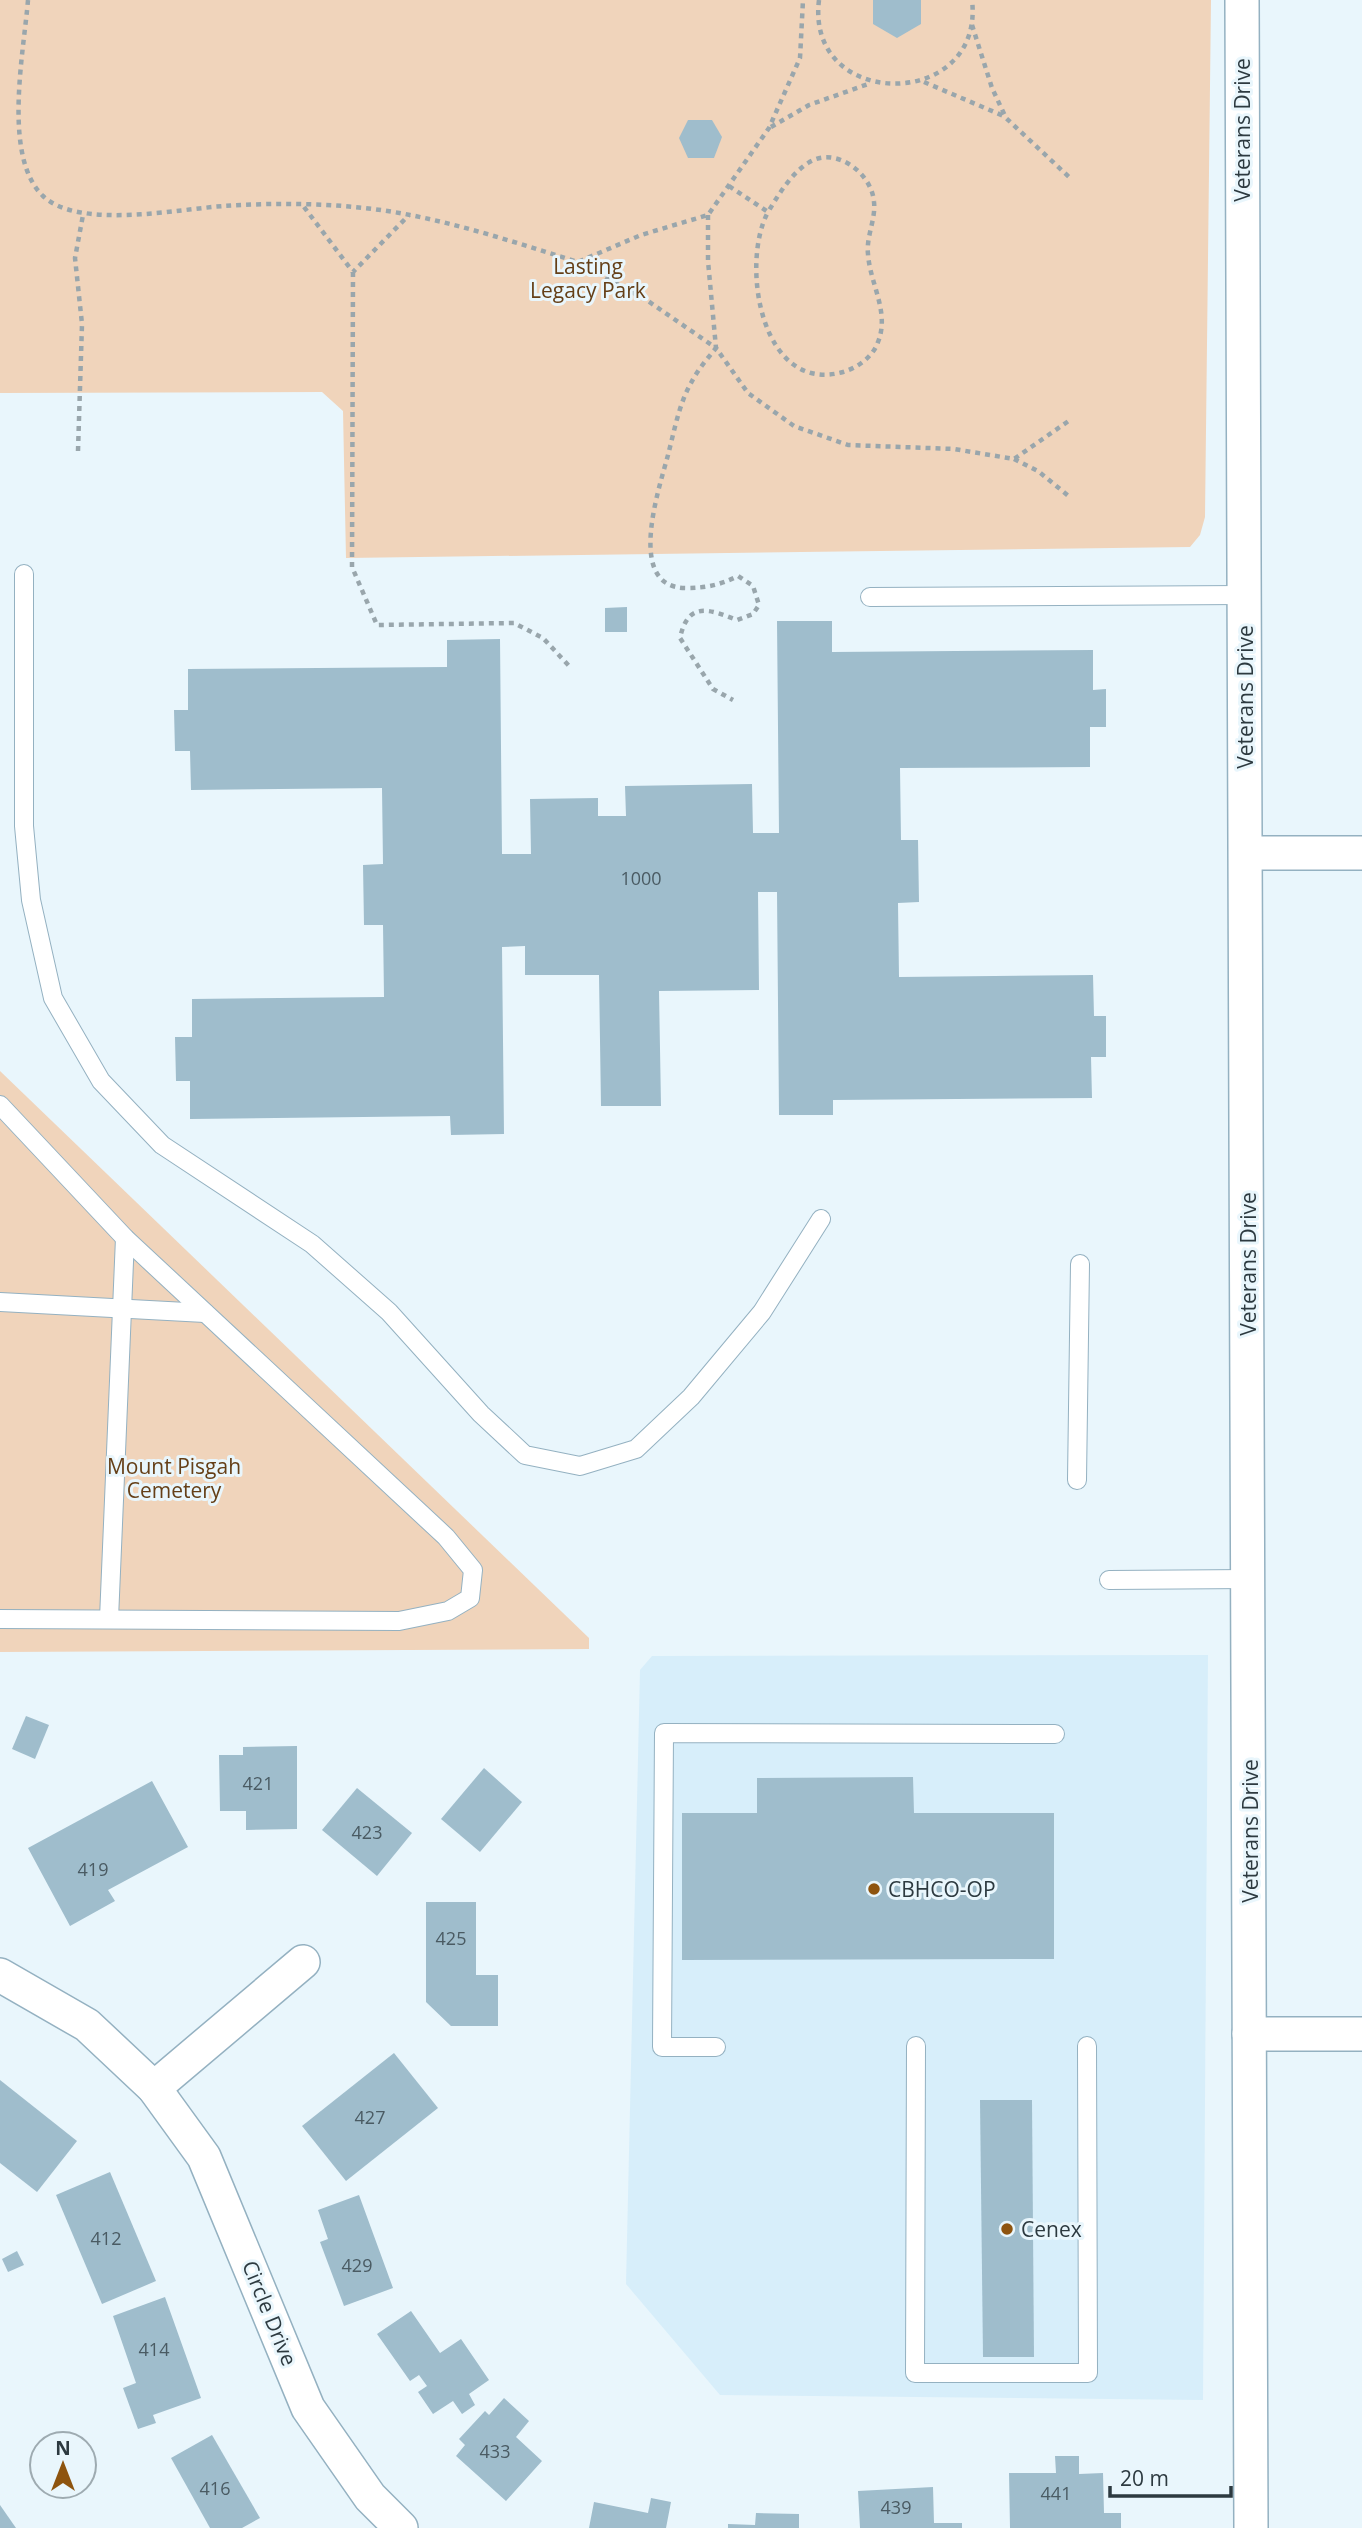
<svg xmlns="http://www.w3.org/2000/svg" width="1362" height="2528" font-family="'Open Sans',sans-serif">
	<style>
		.built { fill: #d7eefa }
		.green { fill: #f0d4bb }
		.building { fill: #9fbdcc }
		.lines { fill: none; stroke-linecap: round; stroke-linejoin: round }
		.service-casing { stroke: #94b1c1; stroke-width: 20 }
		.minor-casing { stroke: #94b1c1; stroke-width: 36 }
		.path { stroke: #99a6ac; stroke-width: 4.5; stroke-dasharray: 5 5; stroke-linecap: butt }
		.service { stroke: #fff; stroke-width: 18 }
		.minor { stroke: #fff; stroke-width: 33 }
		.poi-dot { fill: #8e540f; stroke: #e9f6fc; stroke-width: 2.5 }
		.labels { text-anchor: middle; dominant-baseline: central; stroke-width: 6; stroke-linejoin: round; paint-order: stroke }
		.number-label { font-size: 18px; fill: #4a5b63 }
		.street-label { font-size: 21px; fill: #2d3a40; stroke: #e9f6fc }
		.park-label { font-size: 21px; fill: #653f17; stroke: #e9f6fc }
		.poi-label { font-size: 21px; fill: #2d3a40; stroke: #e9f6fc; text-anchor: start }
	</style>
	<rect width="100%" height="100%" fill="#e9f6fc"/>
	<polygon class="built" points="1208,1655 1203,2400 720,2395 626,2284 640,1670 652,1656"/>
	<g class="green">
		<polygon points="0,0 1211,0 1205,517 1200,535 1190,547 346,558 343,411 322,392 0,393"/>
		<polygon points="0,1071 589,1638 589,1649 0,1652"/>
	</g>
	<g class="building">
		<polygon points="873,0 921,0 921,24 897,38 873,24"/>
		<polygon points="688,120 712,120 722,137 714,158 688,158 679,138"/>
		<polygon points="627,607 627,632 605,632 605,608"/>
		<polygon points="777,621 832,621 832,652 1093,650 1093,690 1106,689 1106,727 1090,727 1090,767 900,768 901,840 918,840 919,902 898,903 899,977 1093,975 1094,1016 1106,1016 1106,1057 1091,1057 1092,1098 833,1100 833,1115 779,1115 777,892 758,892 759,990 659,991 661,1106 601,1106 599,975 525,975 525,946 502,947 504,1134 451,1135 450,1116 190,1119 190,1081 176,1081 175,1037 192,1037 192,999 384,997 383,925 364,925 363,865 383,864 382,788 191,790 190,751 175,751 174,710 188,710 188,669 447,667 447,640 500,639 502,854 531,854 530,799 598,798 598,816 626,816 625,786 752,784 753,833 779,833"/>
		<polygon points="26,1716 49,1725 35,1759 12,1749"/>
		<polygon points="297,1746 297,1829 246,1830 246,1811 220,1811 219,1755 243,1755 243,1747"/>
		<polygon points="484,1768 522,1802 480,1852 441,1819"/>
		<polygon points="913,1777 914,1813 1054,1813 1054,1959 682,1960 682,1813 757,1813 757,1778"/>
		<polygon points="152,1781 188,1847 108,1890 115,1901 70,1926 28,1848"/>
		<polygon points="357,1788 412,1833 377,1876 322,1830"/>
		<polygon points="426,1902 476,1902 476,1975 498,1975 498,2026 451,2026 426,2002"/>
		<polygon points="394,2053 438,2108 346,2181 302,2126"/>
		<polygon points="0,2080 77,2141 37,2192 0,2163"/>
		<polygon points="980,2100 1032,2100 1034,2357 983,2357"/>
		<polygon points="110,2172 156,2281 102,2304 56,2195"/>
		<polygon points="359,2195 393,2288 344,2306 320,2242 328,2239 318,2210"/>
		<polygon points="17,2251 24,2265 8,2272 2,2259"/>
		<polygon points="165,2297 201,2398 153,2415 156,2423 138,2429 123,2388 136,2383 113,2316"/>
		<polygon points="411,2311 440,2353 461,2339 489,2380 469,2394 475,2405 462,2414 453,2401 433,2414 418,2392 427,2386 419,2375 410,2381 377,2334"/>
		<polygon points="504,2398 529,2421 516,2437 542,2461 506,2501 456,2456 465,2445 459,2439 485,2411 489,2415"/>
		<polygon points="212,2435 260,2518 242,2528 210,2528 171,2458"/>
		<polygon points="1055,2456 1079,2456 1079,2474 1103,2473 1104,2513 1121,2513 1121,2528 1010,2528 1009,2473 1056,2473"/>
		<polygon points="933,2487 934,2523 962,2523 962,2528 860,2528 858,2491"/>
		<polygon points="651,2498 671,2502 666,2528 589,2528 594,2502 648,2513"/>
		<polygon points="0,2505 16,2528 0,2528"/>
		<polygon points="756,2513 799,2514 799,2528 728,2528 728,2524 755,2525"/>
	</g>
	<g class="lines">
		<g class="service-casing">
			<g id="service">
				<polyline points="24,574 24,826 31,900 53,998 101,1081 162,1145 312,1244 389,1312 481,1414 525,1455 580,1466 636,1449 691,1397 762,1312 821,1219"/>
				<polyline points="870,597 1244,595"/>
				<polyline points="0,1105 125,1238 446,1537 473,1570 470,1598 448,1611 399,1621 0,1619"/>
				<polyline points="0,1302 205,1313"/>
				<polyline points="1077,1480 1080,1264"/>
				<polyline points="1109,1580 1249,1579"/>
				<polyline points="109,1619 125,1238"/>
				<polyline points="916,2046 915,2373 1088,2373 1087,2046"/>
				<polyline points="716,2047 662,2047 664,1733 1055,1734"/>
			</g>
		</g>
		<g class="minor-casing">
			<g id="minor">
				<polyline points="1242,0 1251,2528"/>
				<polyline points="1246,853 1362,853"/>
				<polyline points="0,1975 87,2025 154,2088 204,2157 308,2408 370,2497 401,2528"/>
				<polyline points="1249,2034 1362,2034"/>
				<polyline points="154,2088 303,1962"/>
			</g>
		</g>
		<g class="path">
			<path d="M28,0C24,51 2,157 43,196C79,230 178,209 224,206C284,202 350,203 410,215C467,226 523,245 578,262L641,235L708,215L769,128L800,58L803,0"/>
			<path d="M819,0C805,112 985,111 972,0"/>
			<polyline points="972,25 992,88 1006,118 1069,177"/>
			<polyline points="924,82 1006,117"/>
			<polyline points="771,127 809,105 871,83"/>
			<path d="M729,186L768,212C779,194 790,175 808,163C835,145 872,173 874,202C876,219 866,237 868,254C870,284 890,312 878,342C873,357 857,368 843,372C761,395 740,264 768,212"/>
			<polyline points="304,207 353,272 409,215"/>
			<polyline points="708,215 708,261 716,348 748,393 794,426 848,445 954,449 1014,459 1070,420"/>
			<path d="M579,263L648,301L716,348C707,359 697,371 691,383C679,404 674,432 668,455C659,489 625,588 686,588C706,588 720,585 738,576L753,586L759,605L753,614L737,620C709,609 688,601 680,638L713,689L733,700"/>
			<polyline points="353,272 352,567 377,625 514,623 543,638 571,668"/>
			<polyline points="78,451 82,324 75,258 83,215"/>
			<polyline points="1014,459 1038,471 1071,498"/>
		</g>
		<use href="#service" class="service"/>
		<use href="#minor" class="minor"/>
	</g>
	<g class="poi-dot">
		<circle cx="874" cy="1889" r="7"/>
		<circle cx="1007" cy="2229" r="7"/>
	</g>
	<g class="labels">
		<g class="number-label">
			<text x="641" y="878">1000</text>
			<text x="258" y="1783">421</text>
			<text x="367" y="1832">423</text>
			<text x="93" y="1869">419</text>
			<text x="451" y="1938">425</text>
			<text x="370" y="2117">427</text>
			<text x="106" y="2238">412</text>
			<text x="357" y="2265">429</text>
			<text x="154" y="2349">414</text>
			<text x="495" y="2451">433</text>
			<text x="215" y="2488">416</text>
			<text x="1056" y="2493">441</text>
			<text x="896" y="2507">439</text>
		</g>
		<g class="street-label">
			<text transform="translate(1242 130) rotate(-90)">Veterans Drive</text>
			<text transform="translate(1245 697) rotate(-90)">Veterans Drive</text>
			<text transform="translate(1248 1264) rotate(-90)">Veterans Drive</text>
			<text transform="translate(1250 1831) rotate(-90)">Veterans Drive</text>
			<text transform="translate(270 2313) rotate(68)">Circle Drive</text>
		</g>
		<g class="park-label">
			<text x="588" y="266">Lasting<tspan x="588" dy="24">Legacy Park</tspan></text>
			<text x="174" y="1466">Mount Pisgah<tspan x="174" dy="24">Cemetery</tspan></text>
		</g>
		<g class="poi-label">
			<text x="888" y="1889">CBHCO-OP</text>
			<text x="1021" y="2229">Cenex</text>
		</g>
	</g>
	<g transform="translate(63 2465)"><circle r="33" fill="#e9f6fc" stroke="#9eabb1" stroke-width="2"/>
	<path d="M0-5L12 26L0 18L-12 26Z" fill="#8e540f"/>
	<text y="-10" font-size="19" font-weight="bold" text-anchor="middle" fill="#2d3a40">N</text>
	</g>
	<path d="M1110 2486v10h121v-10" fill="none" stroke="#2d3a40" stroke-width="3.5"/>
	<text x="1120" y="2486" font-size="21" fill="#2d3a40" stroke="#e9f6fc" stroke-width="5" paint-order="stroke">20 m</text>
</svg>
